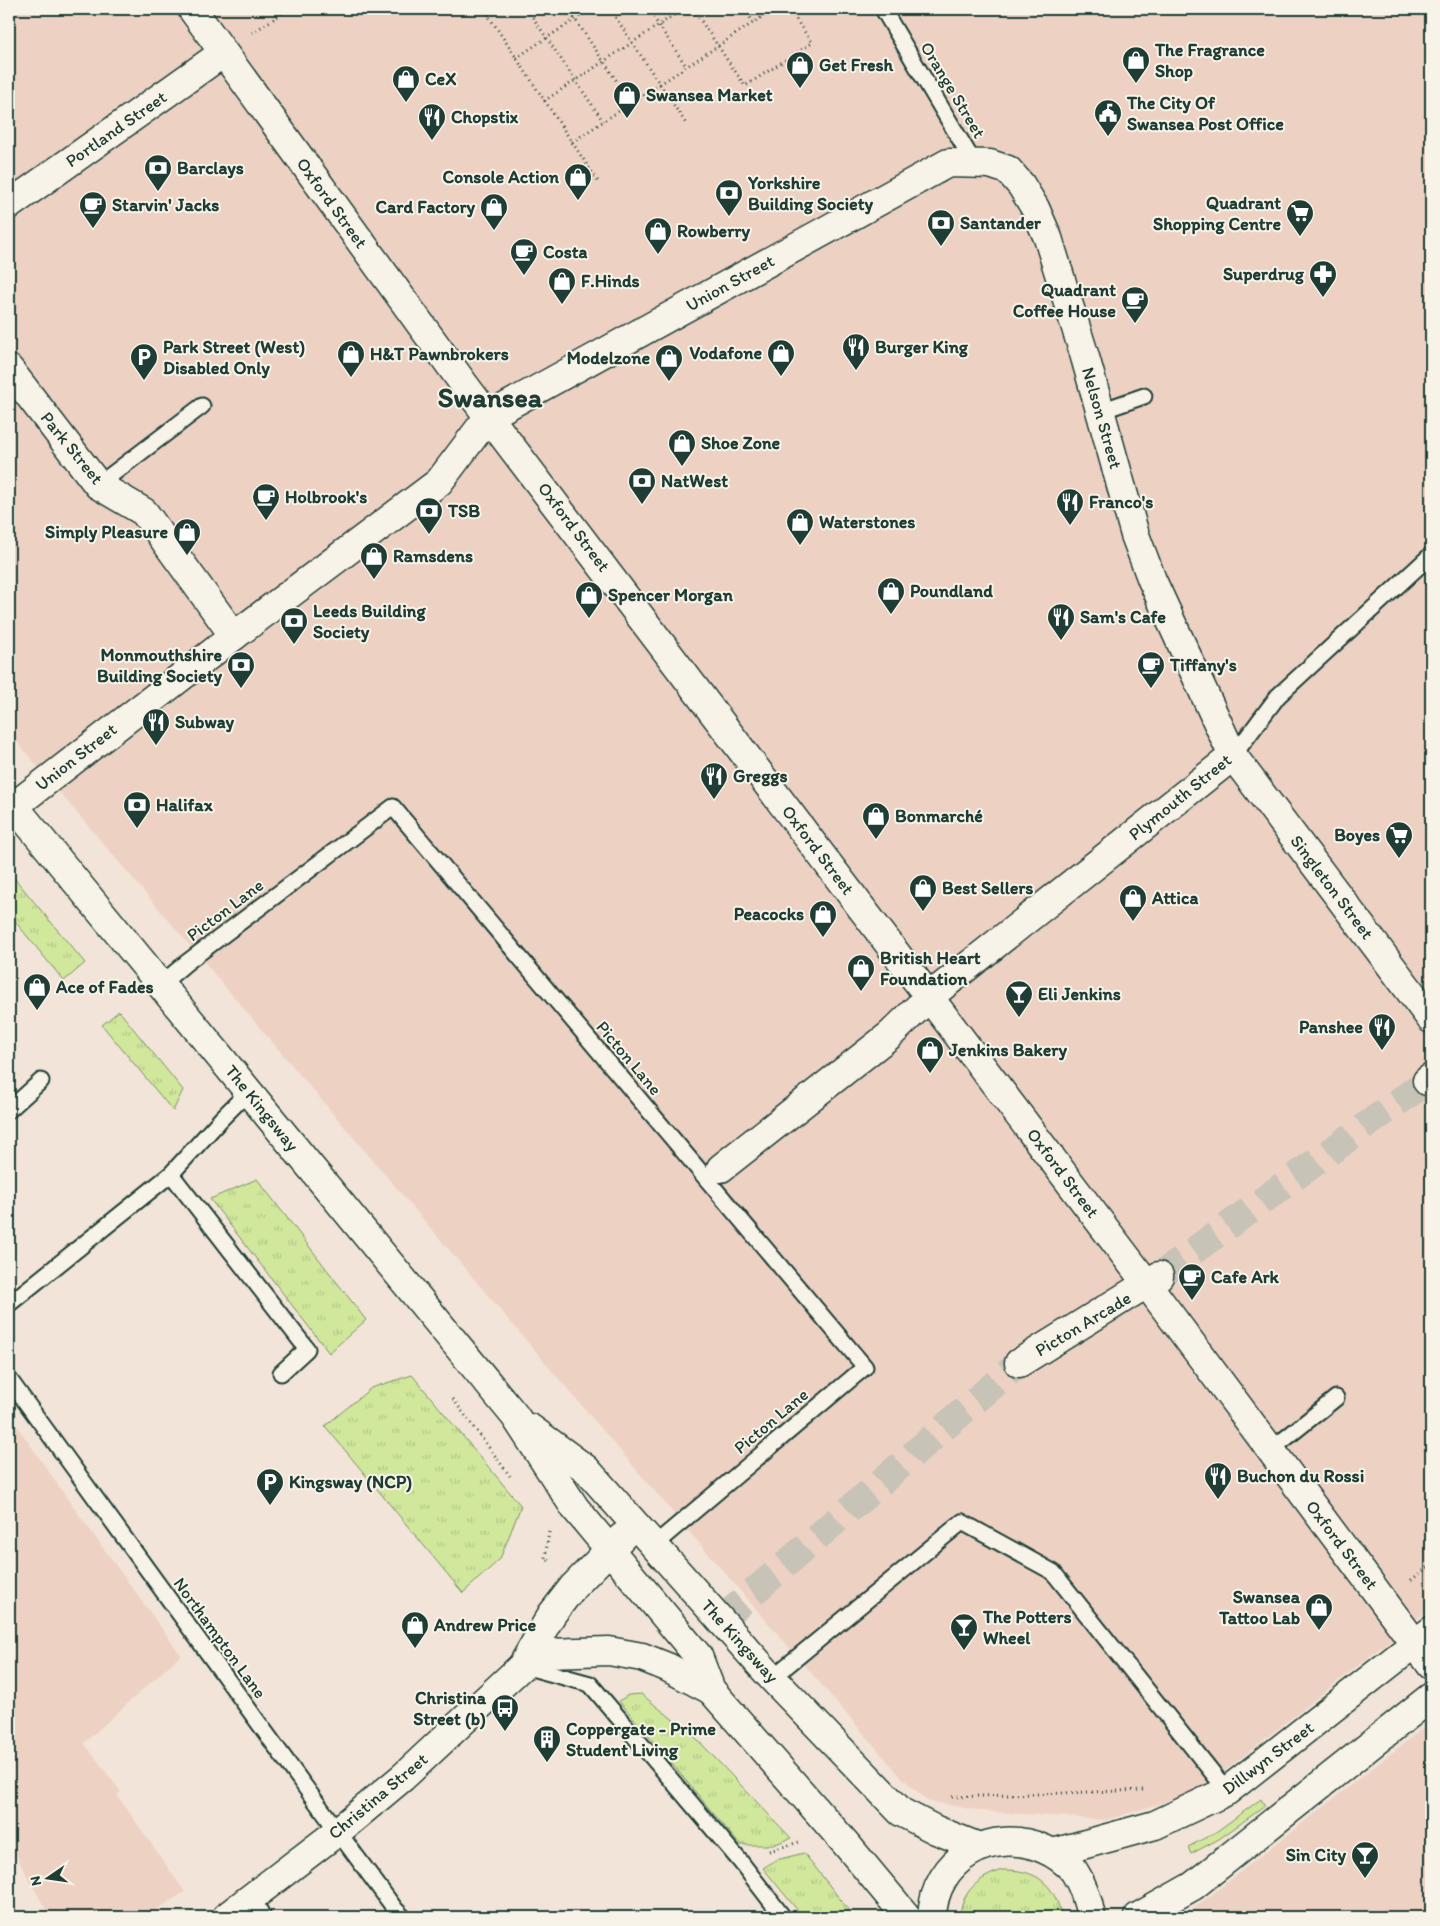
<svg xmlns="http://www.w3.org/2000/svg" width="1440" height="1926" font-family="Itim,sans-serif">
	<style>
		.built { fill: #edd2c4 }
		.grass { fill: url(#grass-tufts); stroke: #789268 }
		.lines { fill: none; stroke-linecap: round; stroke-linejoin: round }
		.street-tunnel { stroke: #c8c3b7; stroke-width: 28; stroke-dasharray: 28 14; stroke-linecap: butt }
		.lane-casing { stroke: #1f3d34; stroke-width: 19 }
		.street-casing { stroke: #1f3d34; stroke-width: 31 }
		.secondary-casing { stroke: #1f3d34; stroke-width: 31 }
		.path { stroke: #1f3d34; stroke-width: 3; stroke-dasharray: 1 4; stroke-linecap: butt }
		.lane { stroke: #f7f3e8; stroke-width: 15 }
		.street { stroke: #f7f3e8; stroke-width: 28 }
		.secondary { stroke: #f7f3e8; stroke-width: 28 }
		.labels { text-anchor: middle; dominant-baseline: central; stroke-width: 4; stroke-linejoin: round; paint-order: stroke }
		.poi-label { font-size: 18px; font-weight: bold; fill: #1f3d34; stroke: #f7f3e8; text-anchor: start }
		.street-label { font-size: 18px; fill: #1f3d34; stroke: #f7f3e8 }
		.town-label { font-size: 28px; font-weight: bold; fill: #1f3d34; stroke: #f7f3e8 }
	</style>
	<defs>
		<pattern id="grass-tufts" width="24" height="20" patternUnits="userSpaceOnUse" patternTransform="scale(1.25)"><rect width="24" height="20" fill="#d0e79c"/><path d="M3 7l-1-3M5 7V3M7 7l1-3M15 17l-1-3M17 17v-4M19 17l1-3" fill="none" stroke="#b2c787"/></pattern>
	</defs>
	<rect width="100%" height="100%" fill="#f2e4d8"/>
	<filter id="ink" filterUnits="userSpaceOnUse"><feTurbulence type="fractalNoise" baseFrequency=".02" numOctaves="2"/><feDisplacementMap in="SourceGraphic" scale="10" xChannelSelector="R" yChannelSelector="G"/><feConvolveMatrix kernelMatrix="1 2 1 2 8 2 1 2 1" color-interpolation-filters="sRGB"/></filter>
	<g filter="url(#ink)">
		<g class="built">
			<polygon points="9,9 1431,9 1431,1608 1198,1792 1106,1820 981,1811 928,1801 902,1778 680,1521 9,733"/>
			<polygon points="9,1414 64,1494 181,1655 84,1743 121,1792 117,1795 185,1892 144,1917 50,1917 9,1843"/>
			<polygon points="1431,1722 1431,1917 1183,1917"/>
		</g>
		<g class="grass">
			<polygon points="15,879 85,963 64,981 9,914 9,884"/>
			<polygon points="119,1011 183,1090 173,1111 102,1025"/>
			<polygon points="257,1179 366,1320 329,1353 210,1199"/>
			<polygon points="412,1375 521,1506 500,1559 463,1593 325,1426 371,1388"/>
			<polygon points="641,1694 695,1737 791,1838 773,1845 740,1845 619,1701 628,1695"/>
			<polygon points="1261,1799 1265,1806 1219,1839 1191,1854 1188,1847 1216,1832"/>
			<polygon points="804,1853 847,1908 853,1917 803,1917 763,1868 776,1860"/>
			<path d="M1002,1870C1036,1869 1054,1883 1062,1917H960C961,1892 979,1877 1002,1870Z"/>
		</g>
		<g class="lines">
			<g class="street-tunnel">
				<polyline points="1159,1276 1427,1081"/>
				<polyline points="721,1620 1019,1363"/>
			</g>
			<g class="lane-casing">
				<g id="lane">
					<polyline points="884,11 974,163"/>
					<polyline points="1101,411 1144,396"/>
					<polyline points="98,485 202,406"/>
					<polyline points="1233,756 1278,696 1431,555"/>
					<polyline points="160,985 186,963 393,807 865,1367 654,1545"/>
					<polyline points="9,1110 41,1081"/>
					<polyline points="171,1174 307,1349 281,1373"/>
					<polyline points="9,1304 171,1174 222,1118 248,1092"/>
					<polyline points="9,1379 311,1795 395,1909 403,1917"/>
					<polyline points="1271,1450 1336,1398"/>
					<polyline points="524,1666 590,1684 740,1861 783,1917"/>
					<polyline points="772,1678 962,1522 1053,1572 1227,1791"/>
					<polyline points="252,1897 263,1917"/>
				</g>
			</g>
			<g class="street-casing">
				<g id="street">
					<polyline points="192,9 466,387 1147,1284 1431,1665"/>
					<polyline points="9,205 223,53"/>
					<polyline points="9,369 98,485 144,512 234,636"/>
					<polyline points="9,810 234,636 439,482 489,416 948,163 990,164 1008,170 1021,185 1035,208 1048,238 1085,357 1135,535 1152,580 1233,756 1431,1019"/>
					<polyline points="1427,1081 1431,1078"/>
					<polyline points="721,1168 890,1035 929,997 1233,756"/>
					<polyline points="1019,1363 1159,1276"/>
				</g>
			</g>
			<g class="secondary-casing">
				<g id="secondary">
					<polyline points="9,800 515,1416 575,1508 698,1656 711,1690 847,1845 907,1917"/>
					<polyline points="530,1428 586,1469 772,1678 901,1812 936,1830 979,1847"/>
					<polyline points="522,1666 548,1653 609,1651 642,1657 667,1667 711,1690"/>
					<polyline points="1053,1853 1155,1825 1227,1791 1431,1631"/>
					<polyline points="226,1917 337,1832 403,1777 522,1666 552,1614 573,1587 622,1537"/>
					<path d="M932,1917C934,1859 992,1826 1044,1849C1054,1853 1067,1862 1074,1871C1084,1886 1088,1900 1091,1917"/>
					<polyline points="1138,1917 1193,1886 1431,1697"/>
				</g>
			</g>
			<g class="path">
				<polyline points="484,9 599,183"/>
				<polyline points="527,9 603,121"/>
				<polyline points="568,9 631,102"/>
				<polyline points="610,9 687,125"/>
				<polyline points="648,9 686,66"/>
				<polyline points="693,9 745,86 812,43 789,9"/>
				<polyline points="745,9 753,22"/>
				<polyline points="488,15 497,9"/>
				<polyline points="252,33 289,9"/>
				<polyline points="516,58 591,9"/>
				<polyline points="544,101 683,9"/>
				<polyline points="572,142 774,9"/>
				<polyline points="453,1399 510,1476"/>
				<polyline points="549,1532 545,1558 549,1561"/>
				<polyline points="1411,1580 1431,1565"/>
				<polyline points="952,1797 1145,1790"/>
				<polyline points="769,1851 799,1842"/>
			</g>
			<use href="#lane" class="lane"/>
			<use href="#street" class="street"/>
			<use href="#secondary" class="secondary"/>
		</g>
	</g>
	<defs>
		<g id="shop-pin" transform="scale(1.4375)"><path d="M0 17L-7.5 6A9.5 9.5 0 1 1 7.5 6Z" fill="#1f3d34" stroke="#f7f3e8"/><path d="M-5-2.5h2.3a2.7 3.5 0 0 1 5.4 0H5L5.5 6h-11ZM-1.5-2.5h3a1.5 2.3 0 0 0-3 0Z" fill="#fff"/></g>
		<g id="civic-pin" transform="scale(1.4375)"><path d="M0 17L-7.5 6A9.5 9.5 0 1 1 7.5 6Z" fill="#1f3d34" stroke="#f7f3e8"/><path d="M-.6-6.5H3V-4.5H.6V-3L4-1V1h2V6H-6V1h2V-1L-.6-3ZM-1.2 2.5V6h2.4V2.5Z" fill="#fff"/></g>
		<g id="restaurant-pin" transform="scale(1.4375)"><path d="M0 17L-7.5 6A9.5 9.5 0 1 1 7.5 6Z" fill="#1f3d34" stroke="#f7f3e8"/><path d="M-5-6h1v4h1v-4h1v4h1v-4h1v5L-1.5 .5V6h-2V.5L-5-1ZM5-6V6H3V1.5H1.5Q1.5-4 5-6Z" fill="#fff"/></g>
		<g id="bank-pin" transform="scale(1.4375)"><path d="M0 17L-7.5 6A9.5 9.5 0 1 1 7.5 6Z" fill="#1f3d34" stroke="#f7f3e8"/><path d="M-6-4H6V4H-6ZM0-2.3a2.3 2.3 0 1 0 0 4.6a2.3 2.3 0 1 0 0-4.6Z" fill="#fff"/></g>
		<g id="cafe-pin" transform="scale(1.4375)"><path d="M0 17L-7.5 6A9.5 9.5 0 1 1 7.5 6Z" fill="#1f3d34" stroke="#f7f3e8"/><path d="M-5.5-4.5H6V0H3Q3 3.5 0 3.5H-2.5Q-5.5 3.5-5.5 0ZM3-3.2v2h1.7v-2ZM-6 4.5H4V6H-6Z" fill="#fff"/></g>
		<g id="supermarket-pin" transform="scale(1.4375)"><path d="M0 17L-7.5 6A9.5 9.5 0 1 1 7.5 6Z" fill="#1f3d34" stroke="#f7f3e8"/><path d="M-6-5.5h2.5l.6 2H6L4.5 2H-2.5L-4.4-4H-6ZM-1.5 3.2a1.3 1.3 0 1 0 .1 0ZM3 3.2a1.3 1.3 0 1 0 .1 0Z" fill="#fff"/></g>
		<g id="pharmacy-pin" transform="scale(1.4375)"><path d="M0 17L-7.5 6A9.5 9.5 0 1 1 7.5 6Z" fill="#1f3d34" stroke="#f7f3e8"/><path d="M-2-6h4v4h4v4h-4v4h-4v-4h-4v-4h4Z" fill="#fff"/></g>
		<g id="parking-pin" transform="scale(1.4375)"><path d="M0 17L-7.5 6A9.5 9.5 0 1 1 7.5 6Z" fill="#1f3d34" stroke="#f7f3e8"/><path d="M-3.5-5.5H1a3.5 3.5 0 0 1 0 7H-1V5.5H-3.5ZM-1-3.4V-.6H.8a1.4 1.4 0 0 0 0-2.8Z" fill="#fff"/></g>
		<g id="bar-pin" transform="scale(1.4375)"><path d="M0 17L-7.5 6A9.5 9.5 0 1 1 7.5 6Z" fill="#1f3d34" stroke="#f7f3e8"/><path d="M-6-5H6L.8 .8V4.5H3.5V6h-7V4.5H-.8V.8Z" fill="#fff"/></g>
		<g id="bus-pin" transform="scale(1.4375)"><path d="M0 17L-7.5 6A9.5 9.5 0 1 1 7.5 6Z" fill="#1f3d34" stroke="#f7f3e8"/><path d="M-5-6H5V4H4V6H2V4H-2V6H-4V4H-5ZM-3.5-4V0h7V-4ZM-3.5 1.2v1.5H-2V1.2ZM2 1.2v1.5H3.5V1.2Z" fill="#fff"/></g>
		<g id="building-pin" transform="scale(1.4375)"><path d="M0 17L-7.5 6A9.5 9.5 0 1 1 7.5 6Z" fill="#1f3d34" stroke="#f7f3e8"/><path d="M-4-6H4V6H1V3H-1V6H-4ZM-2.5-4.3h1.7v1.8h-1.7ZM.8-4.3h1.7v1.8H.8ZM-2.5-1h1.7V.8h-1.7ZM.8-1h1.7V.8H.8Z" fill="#fff"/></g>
	</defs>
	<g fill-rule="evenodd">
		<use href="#shop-pin" x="1136" y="60"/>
		<use href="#shop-pin" x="800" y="65"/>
		<use href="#shop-pin" x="406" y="79"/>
		<use href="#shop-pin" x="627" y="95"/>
		<use href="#civic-pin" x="1108" y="113"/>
		<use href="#restaurant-pin" x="432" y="117"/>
		<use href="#bank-pin" x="158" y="168"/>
		<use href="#shop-pin" x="578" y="177"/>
		<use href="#bank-pin" x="729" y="193"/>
		<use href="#cafe-pin" x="93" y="205"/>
		<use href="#shop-pin" x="494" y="207"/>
		<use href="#supermarket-pin" x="1300" y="213"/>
		<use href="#bank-pin" x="941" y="223"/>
		<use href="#shop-pin" x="658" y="231"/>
		<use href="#cafe-pin" x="524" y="252"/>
		<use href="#pharmacy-pin" x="1323" y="274"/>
		<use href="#shop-pin" x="562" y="281"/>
		<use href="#cafe-pin" x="1135" y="300"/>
		<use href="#restaurant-pin" x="856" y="347"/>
		<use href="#shop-pin" x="781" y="353"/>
		<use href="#shop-pin" x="351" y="354"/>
		<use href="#parking-pin" x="144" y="357"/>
		<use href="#shop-pin" x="669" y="358"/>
		<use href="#shop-pin" x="682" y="443"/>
		<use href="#bank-pin" x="642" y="481"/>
		<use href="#cafe-pin" x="266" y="497"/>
		<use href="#restaurant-pin" x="1070" y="502"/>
		<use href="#bank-pin" x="429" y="511"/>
		<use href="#shop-pin" x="800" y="522"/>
		<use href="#shop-pin" x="187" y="532"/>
		<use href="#shop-pin" x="374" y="556"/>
		<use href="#shop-pin" x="891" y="591"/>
		<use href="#shop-pin" x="589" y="595"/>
		<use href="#restaurant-pin" x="1061" y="617"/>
		<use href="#bank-pin" x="294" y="621"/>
		<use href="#bank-pin" x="241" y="665"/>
		<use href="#cafe-pin" x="1151" y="665"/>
		<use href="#restaurant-pin" x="156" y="722"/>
		<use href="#restaurant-pin" x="714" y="776"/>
		<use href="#bank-pin" x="137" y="805"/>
		<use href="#shop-pin" x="876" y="816"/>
		<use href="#supermarket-pin" x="1399" y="835"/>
		<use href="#shop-pin" x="923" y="888"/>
		<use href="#shop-pin" x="1133" y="898"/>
		<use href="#shop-pin" x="823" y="914"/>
		<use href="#shop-pin" x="861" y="968"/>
		<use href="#shop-pin" x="37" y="987"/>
		<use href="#bar-pin" x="1019" y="994"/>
		<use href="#restaurant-pin" x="1382" y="1027"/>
		<use href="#shop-pin" x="930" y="1050"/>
		<use href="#cafe-pin" x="1192" y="1277"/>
		<use href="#restaurant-pin" x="1218" y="1476"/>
		<use href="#parking-pin" x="270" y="1482"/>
		<use href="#shop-pin" x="1319" y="1607"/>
		<use href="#shop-pin" x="415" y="1625"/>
		<use href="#bar-pin" x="964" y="1627"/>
		<use href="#bus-pin" x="505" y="1708"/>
		<use href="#building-pin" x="547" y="1739"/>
		<use href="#bar-pin" x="1365" y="1855"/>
	</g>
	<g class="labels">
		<g class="poi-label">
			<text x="1155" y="50">The Fragrance<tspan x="1155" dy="21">Shop</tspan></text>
			<text x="819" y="65">Get Fresh</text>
			<text x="425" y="79">CeX</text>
			<text x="646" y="95">Swansea Market</text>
			<text x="1127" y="103">The City Of<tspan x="1127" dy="21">Swansea Post Office</tspan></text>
			<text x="451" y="117">Chopstix</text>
			<text x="177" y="168">Barclays</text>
			<text x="559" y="177" text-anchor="end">Console Action</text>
			<text x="748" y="183">Yorkshire<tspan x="748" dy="21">Building Society</tspan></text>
			<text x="1281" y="203" text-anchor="end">Quadrant<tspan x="1281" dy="21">Shopping Centre</tspan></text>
			<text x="112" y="205">Starvin' Jacks</text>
			<text x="475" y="207" text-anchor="end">Card Factory</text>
			<text x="960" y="223">Santander</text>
			<text x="677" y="231">Rowberry</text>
			<text x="543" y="252">Costa</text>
			<text x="1304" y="274" text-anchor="end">Superdrug</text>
			<text x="581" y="281">F.Hinds</text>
			<text x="1116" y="290" text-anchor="end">Quadrant<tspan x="1116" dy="21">Coffee House</tspan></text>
			<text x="163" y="347">Park Street (West)<tspan x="163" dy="21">Disabled Only</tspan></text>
			<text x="875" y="347">Burger King</text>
			<text x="762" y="353" text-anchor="end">Vodafone</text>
			<text x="370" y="354">H&amp;T Pawnbrokers</text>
			<text x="650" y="358" text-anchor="end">Modelzone</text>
			<text x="701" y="443">Shoe Zone</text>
			<text x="661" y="481">NatWest</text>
			<text x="285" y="497">Holbrook's</text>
			<text x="1089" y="502">Franco's</text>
			<text x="448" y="511">TSB</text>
			<text x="819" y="522">Waterstones</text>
			<text x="168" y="532" text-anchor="end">Simply Pleasure</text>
			<text x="393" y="556">Ramsdens</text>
			<text x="910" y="591">Poundland</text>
			<text x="608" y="595">Spencer Morgan</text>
			<text x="313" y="611">Leeds Building<tspan x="313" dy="21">Society</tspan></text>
			<text x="1080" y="617">Sam's Cafe</text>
			<text x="222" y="655" text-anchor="end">Monmouthshire<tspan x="222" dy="21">Building Society</tspan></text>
			<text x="1170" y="665">Tiffany's</text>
			<text x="175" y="722">Subway</text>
			<text x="733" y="776">Greggs</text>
			<text x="156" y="805">Halifax</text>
			<text x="895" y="816">Bonmarché</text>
			<text x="1380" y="835" text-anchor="end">Boyes</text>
			<text x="942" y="888">Best Sellers</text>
			<text x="1152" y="898">Attica</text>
			<text x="804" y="914" text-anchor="end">Peacocks</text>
			<text x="880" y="958">British Heart<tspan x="880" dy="21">Foundation</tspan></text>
			<text x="56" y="987">Ace of Fades</text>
			<text x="1038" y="994">Eli Jenkins</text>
			<text x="1363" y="1027" text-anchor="end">Panshee</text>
			<text x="949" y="1050">Jenkins Bakery</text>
			<text x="1211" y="1277">Cafe Ark</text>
			<text x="1237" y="1476">Buchon du Rossi</text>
			<text x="289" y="1482">Kingsway (NCP)</text>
			<text x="1300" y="1597" text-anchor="end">Swansea<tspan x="1300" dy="21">Tattoo Lab</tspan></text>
			<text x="983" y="1617">The Potters<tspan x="983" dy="21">Wheel</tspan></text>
			<text x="434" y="1625">Andrew Price</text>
			<text x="486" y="1698" text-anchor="end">Christina<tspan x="486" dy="21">Street (b)</tspan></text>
			<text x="566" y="1729">Coppergate - Prime<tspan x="566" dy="21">Student Living</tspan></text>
			<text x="1346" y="1855" text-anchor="end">Sin City</text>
		</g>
		<g class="street-label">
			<text transform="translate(953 90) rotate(59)">Orange Street</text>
			<text transform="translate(116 129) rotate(-35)">Portland Street</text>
			<text transform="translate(332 203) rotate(54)">Oxford Street</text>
			<text transform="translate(730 283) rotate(-29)">Union Street</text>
			<text transform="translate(1102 418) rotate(74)">Nelson Street</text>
			<text transform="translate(72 448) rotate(51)">Park Street</text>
			<text transform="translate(574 527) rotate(53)">Oxford Street</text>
			<text transform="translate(76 757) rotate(-38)">Union Street</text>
			<text transform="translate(1180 797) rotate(-39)">Plymouth Street</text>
			<text transform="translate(818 850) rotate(53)">Oxford Street</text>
			<text transform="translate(1332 887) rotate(53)">Singleton Street</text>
			<text transform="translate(225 910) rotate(-37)">Picton Lane</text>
			<text transform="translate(629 1058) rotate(50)">Picton Lane</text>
			<text transform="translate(262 1108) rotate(51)">The Kingsway</text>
			<text transform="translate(1063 1173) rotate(53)">Oxford Street</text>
			<text transform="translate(1083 1324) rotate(-31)">Picton Arcade</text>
			<text transform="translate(771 1421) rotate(-40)">Picton Lane</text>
			<text transform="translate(1342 1545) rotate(53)">Oxford Street</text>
			<text transform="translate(220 1638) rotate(54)">Northampton Lane</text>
			<text transform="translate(740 1641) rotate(48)">The Kingsway</text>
			<text transform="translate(1268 1758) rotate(-37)">Dillwyn Street</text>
			<text transform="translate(378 1796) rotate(-40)">Christina Street</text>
		</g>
		<g class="town-label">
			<text x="490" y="397">Swansea</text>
		</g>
	</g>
	<rect width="1440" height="1926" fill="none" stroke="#f7f3e8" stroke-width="30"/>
	<rect x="15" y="15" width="1410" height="1896" fill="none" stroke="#1f3d34" stroke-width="2" filter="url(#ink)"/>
	<g transform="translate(48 1878) rotate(257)" stroke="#f7f3e8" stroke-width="4" paint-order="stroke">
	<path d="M0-4L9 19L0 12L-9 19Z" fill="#1f3d34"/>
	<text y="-8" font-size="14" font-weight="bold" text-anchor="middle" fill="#1f3d34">N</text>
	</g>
</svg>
